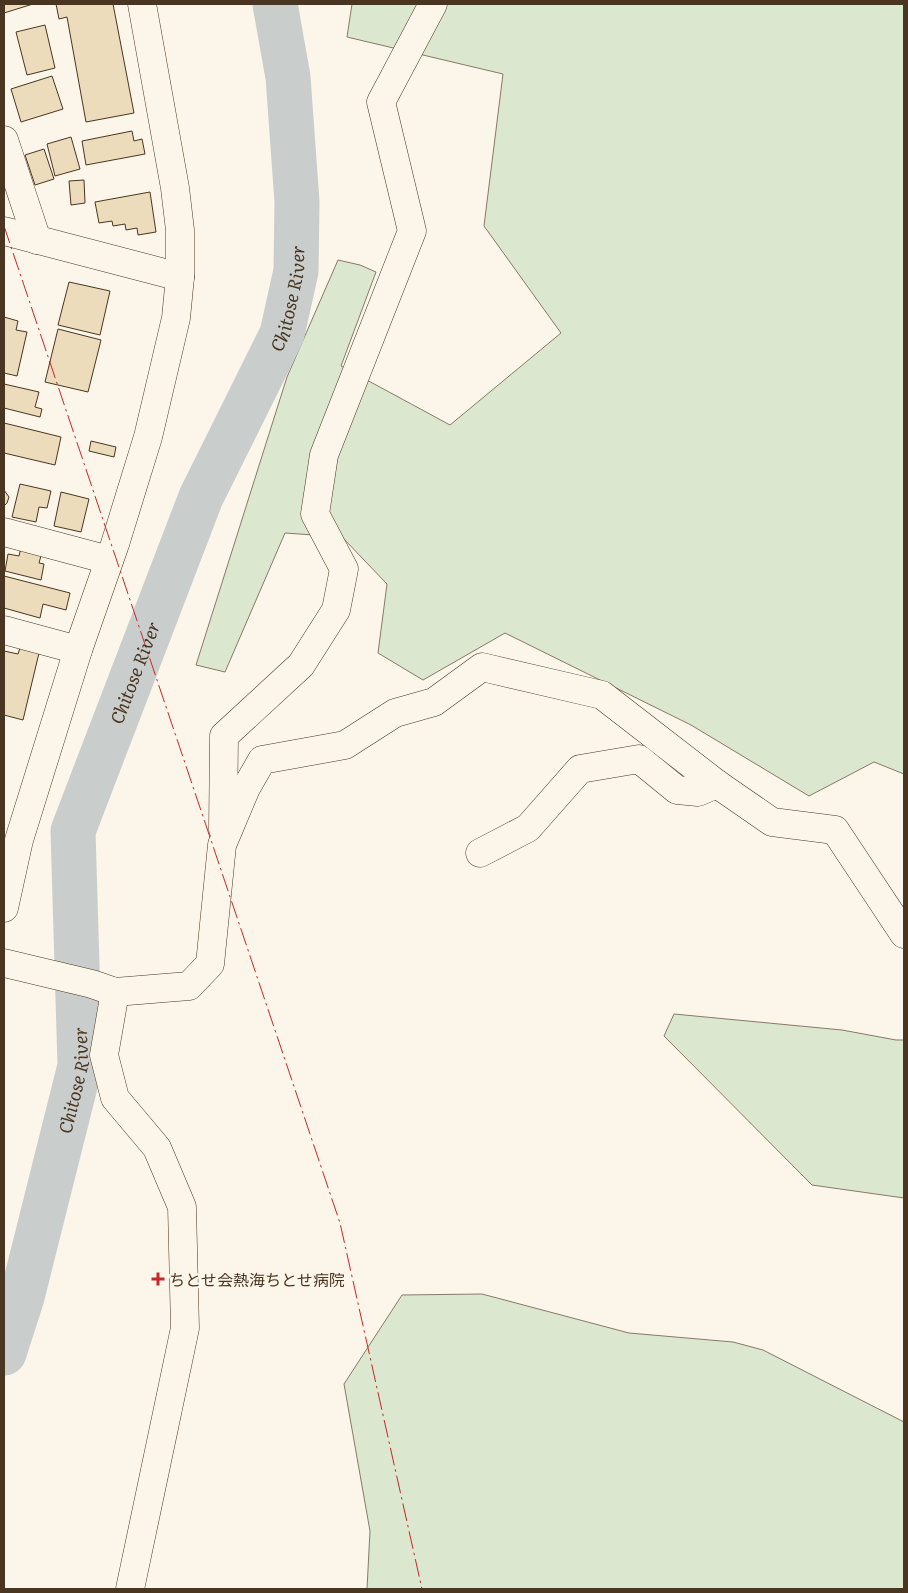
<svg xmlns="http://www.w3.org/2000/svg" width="908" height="1593" font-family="Literata,'Noto Sans JP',serif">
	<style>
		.green { fill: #dce7d0; stroke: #887966 }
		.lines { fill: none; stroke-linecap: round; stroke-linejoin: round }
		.river { stroke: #c9cecd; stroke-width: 45 }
		.building { fill: #ecdcbc; stroke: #4a3520 }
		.minor-casing { stroke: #4a3520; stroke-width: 29 }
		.minor { stroke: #fbf6e9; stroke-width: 28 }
		.power { stroke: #c62828; stroke-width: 1; stroke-dasharray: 18 4 2.5 4; stroke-linecap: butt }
		.poi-dot { fill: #c62828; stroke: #fbf6e9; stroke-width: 2 }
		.labels { text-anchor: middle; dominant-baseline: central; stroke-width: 4; stroke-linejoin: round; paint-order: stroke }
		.poi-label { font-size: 16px; fill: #4a3520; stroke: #fbf6e9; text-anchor: start }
		.water-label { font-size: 18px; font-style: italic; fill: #4a3520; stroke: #fbf6e9 }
	</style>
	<rect width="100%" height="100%" fill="#fbf6e9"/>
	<g class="green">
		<polygon points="352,4 904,4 904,774 874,762 809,796 691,725 505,633 423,680 378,653 387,584 342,537 285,533 225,672 196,665 287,377 338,260 360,265 376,272 341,366 450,425 561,333 484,226 503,74 347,37"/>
		<polygon points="674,1014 842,1030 896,1040 904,1040 904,1198 812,1185 664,1036"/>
		<polygon points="482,1294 629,1333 733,1342 763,1350 904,1422 904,1589 367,1589 370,1531 344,1384 402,1295"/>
	</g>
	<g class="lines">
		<path class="river" id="s1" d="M4,1353L22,1297L80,1066L73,831L201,497L282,334L296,271L297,202L288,77L275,4"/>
	</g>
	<g class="building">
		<polygon points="4,4 33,4 4,13"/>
		<polygon points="56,4 113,4 134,113 86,122 67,17 59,19"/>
		<polygon points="45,25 55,68 27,75 16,32"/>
		<polygon points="52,76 63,109 21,122 11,89"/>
		<polygon points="132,131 134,141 142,139 145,154 86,165 82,141"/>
		<polygon points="71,137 80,169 55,176 47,144"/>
		<polygon points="44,149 54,179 35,185 25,155"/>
		<polygon points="84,180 85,203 71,205 69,181"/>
		<polygon points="150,192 156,232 138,235 137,228 126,230 125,224 113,226 112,221 99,223 95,202"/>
		<polygon points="69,282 110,291 100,335 58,325"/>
		<polygon points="4,317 18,321 16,330 27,332 17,376 4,373"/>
		<polygon points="58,329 101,340 88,392 45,382"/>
		<polygon points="4,384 39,392 35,407 42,409 40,417 4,408"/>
		<polygon points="4,423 61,437 55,465 4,453"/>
		<polygon points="91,441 116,447 114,457 89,451"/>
		<polygon points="20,484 51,491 47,508 39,507 36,522 12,517"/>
		<polygon points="4,490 9,497 7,503 4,506"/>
		<polygon points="61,492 89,499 81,532 54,526"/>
		<polygon points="21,547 42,552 39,563 44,564 41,580 5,571 8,554 19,556"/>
		<polygon points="4,576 70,593 66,610 43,604 40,618 4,608"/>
		<polygon points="20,648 39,653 23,720 4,715 4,651 18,654"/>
	</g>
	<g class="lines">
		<g class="minor-casing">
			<g id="minor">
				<polyline points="4,140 37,240"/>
				<polyline points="4,231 180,277"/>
				<polyline points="4,532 109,560"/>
				<polyline points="4,630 78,650"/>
				<polyline points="223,829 224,736 301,665 336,610 344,569 315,514 324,455 412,231 381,102 433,4"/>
				<polyline points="480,853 528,828 580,769 639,759 677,790 698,792 717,784"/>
				<polyline points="4,908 19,840 78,650 115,544 148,437 176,318 180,277 180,230 175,188 142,4"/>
				<polyline points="4,963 92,984 115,992 189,986 210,964 222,845 246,788 262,760 345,745 395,713 434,702 482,667 602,695 717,784 772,822 835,830 904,934"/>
				<polyline points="115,992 104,1055 115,1098 157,1148 182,1207 185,1328 130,1589"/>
			</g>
		</g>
		<use href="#minor" class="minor"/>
		<polyline class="power" points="4,226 340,1223 422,1589"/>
	</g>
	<path class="poi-dot" d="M155.5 1271.5h5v5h5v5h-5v5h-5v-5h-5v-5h5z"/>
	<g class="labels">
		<g class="poi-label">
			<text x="169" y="1279">ちとせ会熱海ちとせ病院</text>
		</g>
		<g class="water-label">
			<text stroke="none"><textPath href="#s1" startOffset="1108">Chitose River</textPath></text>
			<text stroke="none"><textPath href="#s1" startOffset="702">Chitose River</textPath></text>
			<text stroke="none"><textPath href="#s1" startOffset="282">Chitose River</textPath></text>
		</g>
	</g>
	<rect width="908" height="1593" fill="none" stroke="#4a3520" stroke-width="10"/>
</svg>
